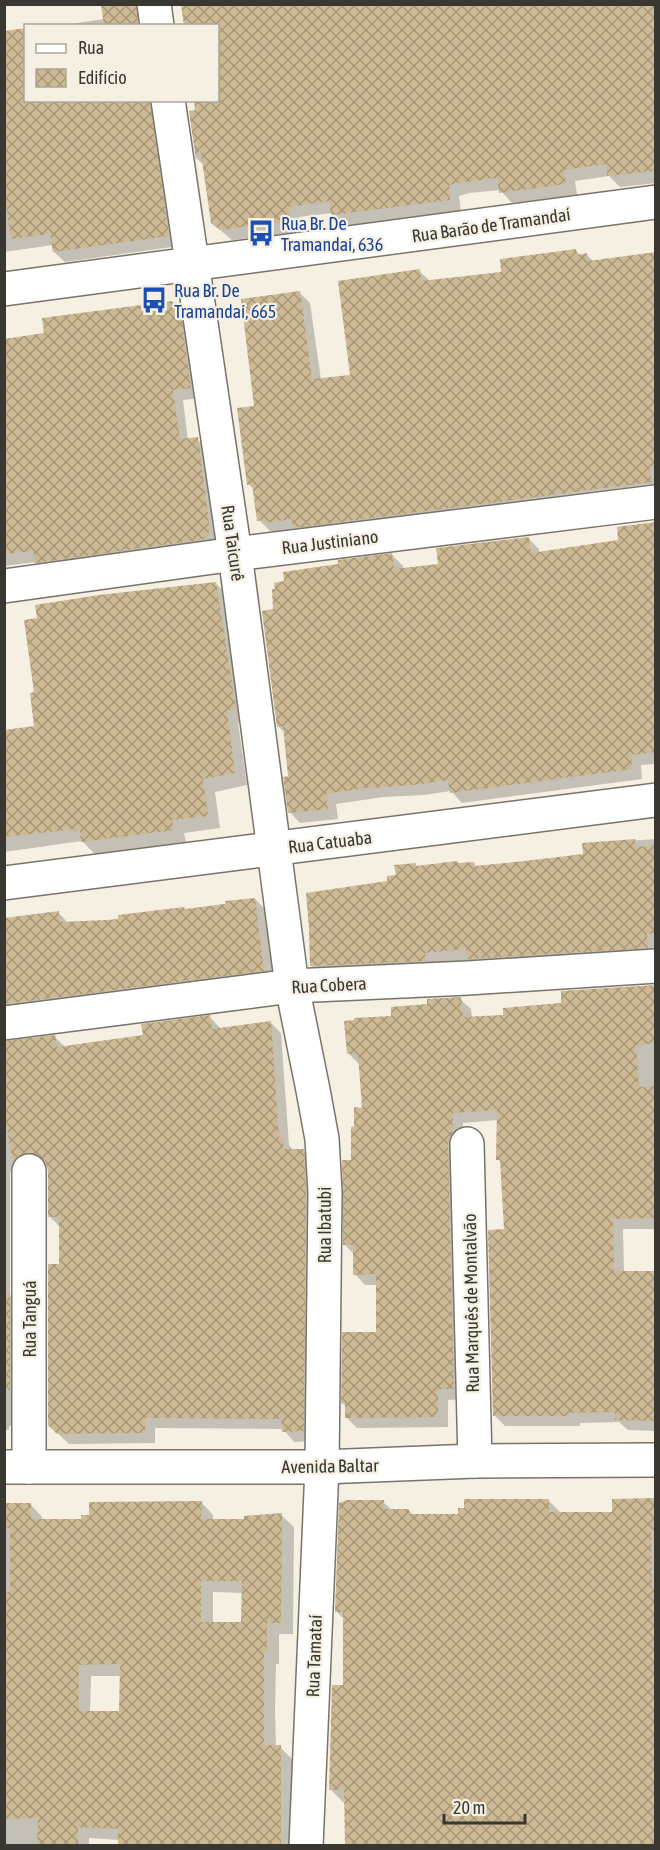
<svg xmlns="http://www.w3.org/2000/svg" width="660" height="1850" font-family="'Asap Condensed',sans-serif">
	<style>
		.shadow { fill: #0003; fill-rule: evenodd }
		.building { fill: url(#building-cross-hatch); fill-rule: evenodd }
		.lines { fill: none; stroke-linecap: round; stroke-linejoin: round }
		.minor-casing { stroke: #797469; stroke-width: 36 }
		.minor { stroke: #fff; stroke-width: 33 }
		.labels { text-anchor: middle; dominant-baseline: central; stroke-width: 4.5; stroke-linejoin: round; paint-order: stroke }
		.transit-label { font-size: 18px; fill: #164399; stroke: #f6f0e3; text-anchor: start }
		.street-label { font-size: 18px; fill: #393732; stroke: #f6f0e3 }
	</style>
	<defs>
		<pattern id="building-cross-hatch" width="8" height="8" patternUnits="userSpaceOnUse" patternTransform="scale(1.5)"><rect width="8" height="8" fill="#cdb993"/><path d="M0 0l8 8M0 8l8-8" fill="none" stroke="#a79779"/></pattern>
	</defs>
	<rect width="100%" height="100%" fill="#f6f0e3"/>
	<g class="shadow">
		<polygon points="111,4 139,4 147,26 57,26 104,19"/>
		<polygon points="218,26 656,31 656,183 620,187 609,176 575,181 577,195 512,203 500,190 469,193 459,196 461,211 343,226 332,213 299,217 301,232 232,240 212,223 205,166 197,159 190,112 197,111 218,100"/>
		<polygon points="4,33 26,100 158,100 179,246 65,262 54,252 53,245 4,252"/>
		<polygon points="575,250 581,256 587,255 593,261 656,253 656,494 277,533 275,531 270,531 259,520 254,490 249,484 256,408 299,292 310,303 321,380 351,376 419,271 430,281 503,273"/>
		<polygon points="179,309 190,320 201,398 183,400 188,440 197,439 207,449 220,542 47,572 36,562 4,566 4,339 46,334"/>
		<polygon points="656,523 656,764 641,765 642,779 462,803 451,791 424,795 383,797 336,804 338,819 300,823 290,812 290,777 285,733 278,726 274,610 392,555 403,566 403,570 440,565 528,538 539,549 539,553 620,541"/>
		<polygon points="216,584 229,596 247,721 238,723 247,785 215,792 220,828 184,833 186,843 95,854 82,841 4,852 4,732 36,727"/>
		<polygon points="656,839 656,958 480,969 470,960 435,963 436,971 322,977 312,966 389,882 415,864 418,867 473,863 477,867 585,855 583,844"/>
		<polygon points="255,899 266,910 274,981 4,1018 4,920 58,912 69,924 106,922"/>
		<polygon points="656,986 656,1229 623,1229 624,1273 656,1272 656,1431 628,1430 619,1422 580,1423 580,1426 505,1426 494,1415 505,1231 502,1163 498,1159 498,1120 463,1123 465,1399 448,1400 448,1427 357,1428 346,1417 346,1407 343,1404 344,1334 377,1333 377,1285 365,1285 355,1274 355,1255 345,1245 356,1128 363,1109 360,1065 349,1054 393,1017 429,1005 460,999 471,1009 472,1018 505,1016"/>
		<polygon points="210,1017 221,1029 270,1022 281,1033 289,1145 294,1151 303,1150 314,1161 314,1441 294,1442 283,1429 155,1428 155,1443 69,1444 49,1425 61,1265 61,1228 49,1216 49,1171 48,1164 41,1163 24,1172 10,1172 10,1296 20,1307 17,1426 9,1426 9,1430 6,1430 6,1445 4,1445 4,1043 55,1037 65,1047 145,1036"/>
		<polygon points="548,1500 560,1512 614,1514 656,1505 656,1846 346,1846 345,1802 343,1802 331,1790 344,1686 344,1619 336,1611 383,1502 392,1510 409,1510 413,1515 460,1516"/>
		<path d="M201,1502L213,1515V1520H245L281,1515L294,1527L293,1634H279V1664H276L275,1710L276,1747H280L292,1759V1846H120V1840L89,1838V1846H4V1505L30,1504L42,1517V1520H82ZM213,1592L243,1593V1624H213ZM91,1676H121V1713H90Z"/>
	</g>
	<g class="building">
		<polygon points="101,4 136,4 138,26 104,26"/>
		<polygon points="181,4 656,4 656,171 607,176 606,164 564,170 566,184 499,193 497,178 457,183 449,185 450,200 331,215 329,201 289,207 290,221 220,230 211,223 200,147 196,160 189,111 195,110 194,100 218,100 218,26 184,26"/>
		<polygon points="26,28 26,100 150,100 169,236 53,252 50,234 11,239 4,190 4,31"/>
		<polygon points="576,249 577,255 587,253 588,261 656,252 656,466 649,467 652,482 293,528 292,519 265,523 264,520 257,521 252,484 247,485 237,408 254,406 241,299 300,291 312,379 350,375 338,281 420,269 421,281 501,272 500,259"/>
		<polygon points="172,301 180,308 191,388 173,390 180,439 198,437 210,531 205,539 35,563 33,551 4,554 4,339 44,333 42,318"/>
		<polygon points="656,522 656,752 631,755 632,769 450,793 448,780 413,785 373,788 372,787 326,794 328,809 288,813 283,777 288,776 283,726 277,727 262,611 273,609 272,589 275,589 274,583 284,581 283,572 338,564 338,560 392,553 394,569 438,564 436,548 529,537 531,553 618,540 617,527"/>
		<polygon points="216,582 236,709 227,710 235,773 203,779 208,816 172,820 174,830 81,842 80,830 74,831 74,829 4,837 4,730 34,726 30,693 34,692 24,620 37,618 35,605 99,595"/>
		<polygon points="635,839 636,847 656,845 656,933 647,934 648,948 467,959 466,949 425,953 426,961 310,966 309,928 306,893 387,881 387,876 396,875 394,865 416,863 416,866 457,861 458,863 474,862 475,866 524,861 583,854 582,843"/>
		<polygon points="255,898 264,971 4,1004 4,918 59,911 59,922 106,920 118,919 118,915 184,907 185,909 226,904 225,901"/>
		<polygon points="656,985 656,1043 636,1045 639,1087 656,1086 656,1218 613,1219 614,1271 656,1271 656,1421 615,1420 615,1412 570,1413 570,1416 493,1416 488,1230 504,1229 500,1160 496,1160 497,1110 453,1113 452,1133 448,1144 454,1389 438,1389 438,1417 345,1418 345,1402 341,1404 342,1332 376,1332 376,1274 353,1275 353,1245 343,1245 342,1160 351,1160 351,1127 354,1126 354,1107 362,1108 358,1054 347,1054 344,1021 354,1020 354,1018 391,1016 391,1007 427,1004 427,999 461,997 463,1017 503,1015 503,1008 561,1003 561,991"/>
		<polygon points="210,1015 212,1029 271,1021 279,1138 284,1138 283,1149 304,1149 306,1192 304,1431 282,1432 281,1419 145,1418 145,1433 57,1434 48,1425 48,1264 59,1264 59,1217 48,1217 48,1171 45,1161 38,1155 28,1152 19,1155 13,1162 4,1113 4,1041 55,1035 57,1047 143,1035 141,1024"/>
		<polygon points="10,1294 10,1391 4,1386 4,1295"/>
		<polygon points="656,1498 656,1530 651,1530 652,1589 656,1589 656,1845 345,1845 344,1790 329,1790 332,1685 343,1685 343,1612 335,1612 339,1503 347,1500 384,1500 384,1509 409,1509 409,1514 458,1514 458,1508 464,1508 464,1499 549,1499 549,1512 612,1512 612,1499"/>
		<path d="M202,1501L201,1519H244V1516L282,1513L281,1623H267V1652H264V1745H281V1845H118V1829L78,1827V1845H37L38,1818L4,1819V1592H10V1528H4V1503H31V1519H81V1515H89V1502ZM201,1581H242L241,1622H201ZM120,1664L119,1711H79V1665Z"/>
	</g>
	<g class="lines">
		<g class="minor-casing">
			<g id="minor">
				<polyline points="154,4 157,26"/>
				<polyline points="168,100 235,554 292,986 313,1090 322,1139 325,1192 322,1467 306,1846"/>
				<polyline points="4,289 656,202"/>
				<polyline points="4,586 235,554 656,502"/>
				<polyline points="4,883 656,800"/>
				<polyline points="4,1023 292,986 468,978 656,966"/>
				<polyline points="467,1144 475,1461"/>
				<polyline points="29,1171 29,1467"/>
				<polyline points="4,1467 322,1467 475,1461 656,1460"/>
			</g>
		</g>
		<use href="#minor" class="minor"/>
	</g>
	<defs>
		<g id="bus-bare" transform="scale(2.07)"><path d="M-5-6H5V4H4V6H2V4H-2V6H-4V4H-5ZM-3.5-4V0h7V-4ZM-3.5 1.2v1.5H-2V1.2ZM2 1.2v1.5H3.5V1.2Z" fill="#1a4fb4" stroke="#f6f0e3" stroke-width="2.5" paint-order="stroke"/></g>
	</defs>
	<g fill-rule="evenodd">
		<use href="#bus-bare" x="261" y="233"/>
		<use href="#bus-bare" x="154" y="300"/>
	</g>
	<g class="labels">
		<g class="transit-label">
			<text x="281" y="223">Rua Br. De<tspan x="281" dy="21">Tramandaí, 636</tspan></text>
			<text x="174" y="290">Rua Br. De<tspan x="174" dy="21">Tramandaí, 665</tspan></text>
		</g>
		<g class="street-label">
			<text transform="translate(491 225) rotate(-8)">Rua Barão de Tramandaí</text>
			<text transform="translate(330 542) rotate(-7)">Rua Justiniano</text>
			<text transform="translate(233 543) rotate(82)">Rua Taicurê</text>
			<text transform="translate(330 842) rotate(-7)">Rua Catuaba</text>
			<text transform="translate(329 985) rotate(-3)">Rua Cobera</text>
			<text transform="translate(324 1225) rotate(-90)">Rua Ibatubi</text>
			<text transform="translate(471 1303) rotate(-91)">Rua Marquês de Montalvão</text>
			<text transform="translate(29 1319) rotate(-90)">Rua Tanguá</text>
			<text transform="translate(330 1466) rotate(-1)">Avenida Baltar</text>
			<text transform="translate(314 1656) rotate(-88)">Rua Tamataí</text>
		</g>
	</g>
	<rect width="660" height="1850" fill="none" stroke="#393732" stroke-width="12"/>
	<rect x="24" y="24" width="195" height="78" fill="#f6f0e3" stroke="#aaa69c" stroke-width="1.5"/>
	<rect x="36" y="44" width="30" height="9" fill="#ffffff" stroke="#aaa69c" stroke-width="1.5"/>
	<text x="78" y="54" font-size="18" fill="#393732">Rua</text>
	<rect x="36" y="69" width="30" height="18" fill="url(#building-cross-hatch)" stroke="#aaa69c" stroke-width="1.5"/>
	<text x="78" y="84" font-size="18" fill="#393732">Edifício</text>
	<path d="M444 1814v9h81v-9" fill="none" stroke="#393732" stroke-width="3"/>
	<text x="453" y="1814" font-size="18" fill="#393732" stroke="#f6f0e3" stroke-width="4.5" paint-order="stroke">20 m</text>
</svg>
